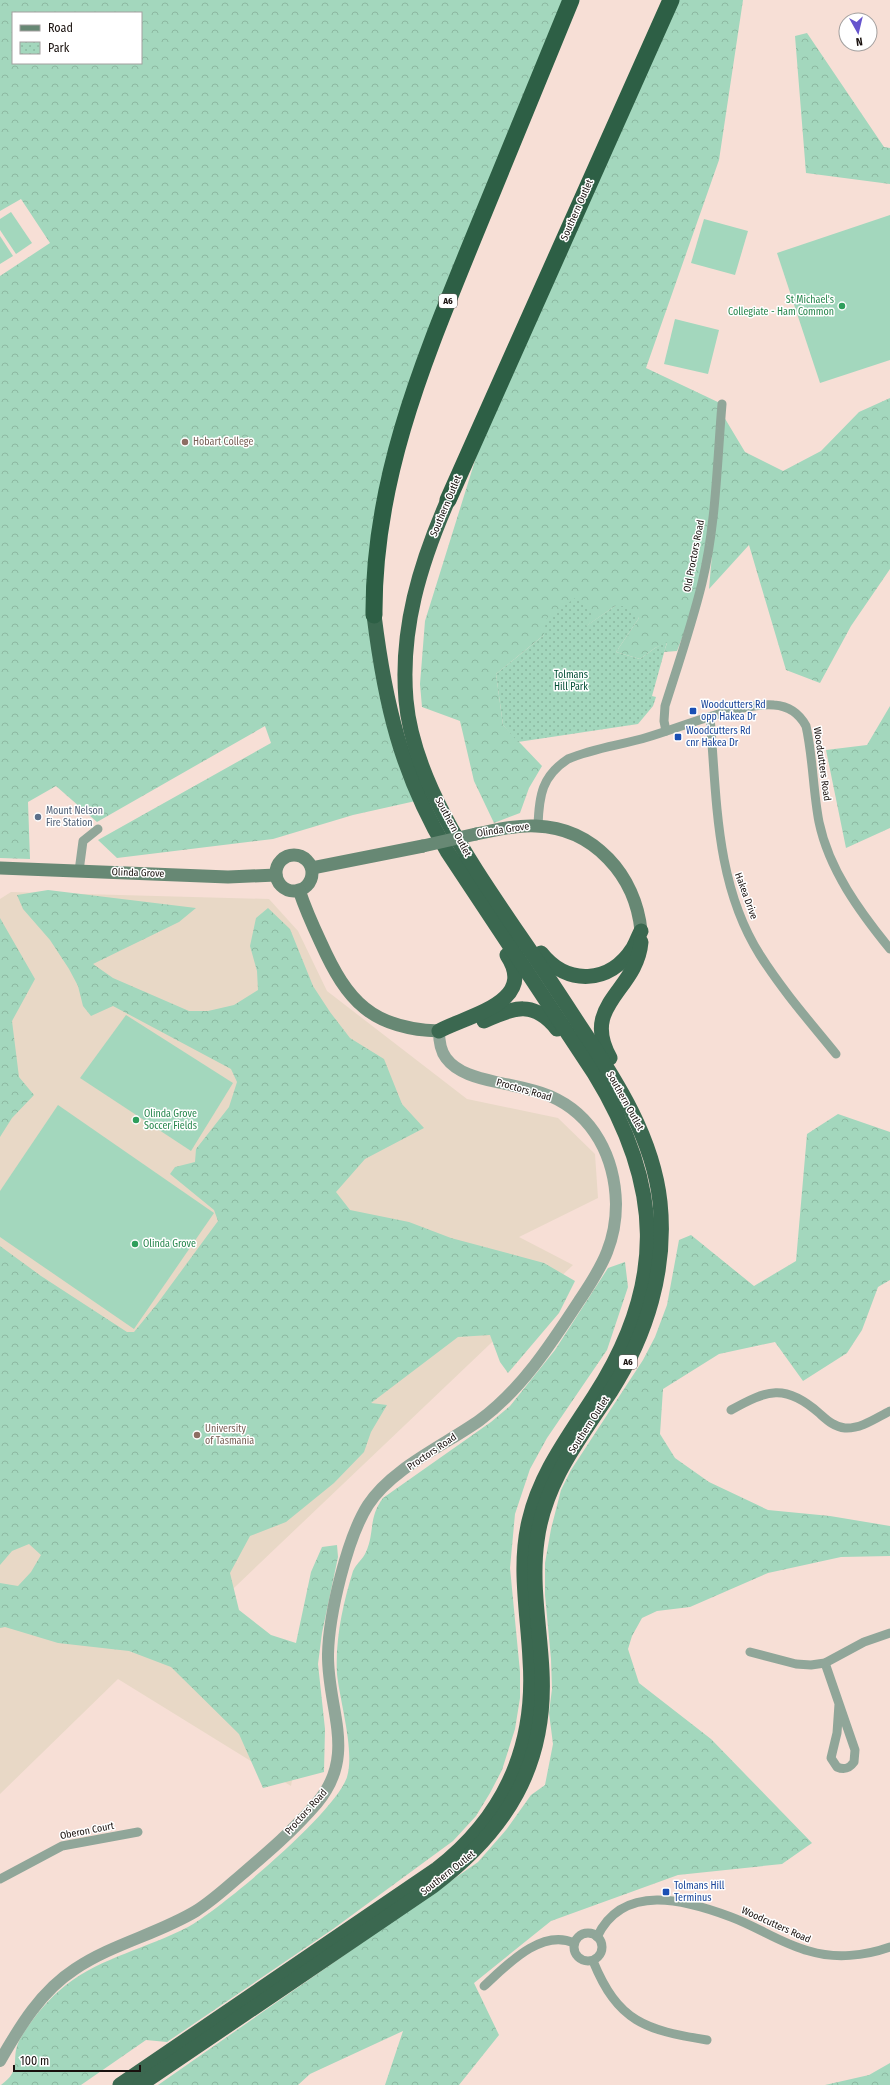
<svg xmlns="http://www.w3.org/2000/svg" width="890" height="2085" font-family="'Fira Sans Condensed',sans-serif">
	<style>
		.education { fill: #e8d8c6 }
		.forest { fill: url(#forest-crowns); fill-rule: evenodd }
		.park { fill: url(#park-dots) }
		.garden { fill: #a3d7bd }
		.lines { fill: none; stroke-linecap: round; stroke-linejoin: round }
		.minor { stroke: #90a699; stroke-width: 9 }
		.tertiary { stroke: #90a699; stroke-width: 12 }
		.secondary { stroke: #678874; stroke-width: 13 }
		.trunk { stroke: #3b6850; stroke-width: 15 }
		.motorway { stroke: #2d5f45; stroke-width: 17 }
		.secondary-bridge { stroke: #678874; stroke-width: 13 }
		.leisure-dot { fill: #2e9e5b; stroke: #fff; stroke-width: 1.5 }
		.education-dot { fill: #8d6e63; stroke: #fff; stroke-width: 1.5 }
		.transit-dot { fill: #1a4fb4; stroke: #fff; stroke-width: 1.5 }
		.service-dot { fill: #5c6f8a; stroke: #fff; stroke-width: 1.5 }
		.labels { text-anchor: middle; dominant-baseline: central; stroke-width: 3; stroke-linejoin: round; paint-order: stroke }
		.shield { fill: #fff; stroke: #5e5856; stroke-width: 1 }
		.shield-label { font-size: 9px; font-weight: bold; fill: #19110e }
		.street-label { font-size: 10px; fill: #19110e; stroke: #fff }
		.leisure-label { font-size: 10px; fill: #27864d; stroke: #fff; text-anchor: start }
		.education-label { font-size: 10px; fill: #785e54; stroke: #fff; text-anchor: start }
		.park-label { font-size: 10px; fill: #024e35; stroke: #fff }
		.transit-label { font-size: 10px; fill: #164399; stroke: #fff; text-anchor: start }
		.service-label { font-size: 10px; fill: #4e5e75; stroke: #fff; text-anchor: start }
	</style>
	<defs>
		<pattern id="forest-crowns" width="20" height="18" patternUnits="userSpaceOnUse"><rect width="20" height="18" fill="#a3d7bd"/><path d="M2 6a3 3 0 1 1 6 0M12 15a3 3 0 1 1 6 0" fill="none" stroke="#8cb8a1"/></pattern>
		<pattern id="park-dots" width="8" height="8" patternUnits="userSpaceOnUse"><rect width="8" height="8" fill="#a3d7bd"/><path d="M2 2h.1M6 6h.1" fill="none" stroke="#8cb8a1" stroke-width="1.8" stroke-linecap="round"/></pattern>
	</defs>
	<rect width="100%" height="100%" fill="#f7dfd6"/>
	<polygon class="education" points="11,892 269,899 298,931 327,991 467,1099 558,1118 595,1154 598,1198 519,1237 573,1265 216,1605 313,1662 291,1786 118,1679 0,1794 0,899"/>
	<g class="forest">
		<path d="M0,0H571L398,443L374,615L420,800L353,815L273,839L117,858L98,840L271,743L265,726L97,822L56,786L28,802L30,859L0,858V276L50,243L21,199L0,211ZM13,13H141V63H13Z"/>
		<polygon points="671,0 743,0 719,160 646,368 722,404 717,464 698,597 677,651 664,652 667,643 655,648 640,659 616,652 639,618 615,606 585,627 544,635 496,674 503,725 542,766 529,788 520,813 494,823 474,781 460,721 422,707 420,684 425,621 497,390"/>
		<polygon points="807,33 884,147 890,148 890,184 806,173 795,36"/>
		<polygon points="890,398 890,569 851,626 820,683 786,670 749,545 709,589 724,417 745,452 783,471 821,451 859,412"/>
		<polygon points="890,706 890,828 846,848 826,750 867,745"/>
		<polygon points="48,890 196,908 179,922 93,964 113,978 189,1011 208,1011 234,1005 258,990 257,971 250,946 256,918 268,908 290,929 313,986 330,1012 350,1038 384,1059 402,1104 424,1128 365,1159 336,1192 350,1210 409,1222 451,1238 544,1263 575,1281 559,1313 508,1373 500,1362 490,1335 458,1337 371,1403 387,1405 371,1432 364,1452 334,1483 286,1522 250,1536 230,1573 239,1610 271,1635 296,1643 311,1572 322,1547 337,1545 338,1557 322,1633 318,1664 325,1729 324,1772 263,1788 239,1734 171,1667 129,1651 58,1643 5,1627 0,1628 0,1583 18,1586 31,1572 41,1555 29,1544 12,1551 0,1565 0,1246 41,1276 127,1332 134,1332 157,1304 218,1221 214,1210 170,1174 175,1167 195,1162 196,1149 229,1107 237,1082 231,1069 113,1006 91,1016 83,1006 78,986 69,969 50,940 23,909 17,895"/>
		<polygon points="0,918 35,979 12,1021 19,1077 34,1095 12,1118 0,1137"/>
		<polygon points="838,1114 890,1132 890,1280 878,1287 862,1330 847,1353 803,1381 775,1342 719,1354 663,1389 660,1434 675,1458 709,1482 768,1510 830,1516 890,1526 890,1556 841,1557 768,1573 690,1607 657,1611 642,1618 632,1636 628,1649 639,1683 711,1739 812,1843 782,1864 678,1875 551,1921 474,1983 499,2035 459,2085 385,2085 403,2031 310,2074 298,2085 158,2085 478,1862 506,1830 531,1795 545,1785 553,1744 549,1713 552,1689 551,1659 545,1595 545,1563 551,1529 561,1490 571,1470 643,1360 655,1337 667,1305 679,1240 691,1235 754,1286 796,1261 807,1134"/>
		<path d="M625,1262L628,1287L607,1350L547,1438L530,1469L515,1514L510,1568L520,1672V1698L515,1729L502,1770L490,1793L476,1816L453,1841L333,1929L167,2042L146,2040L81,2085H1C23,2069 10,2060 19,2041C30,2021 48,1999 66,1985C102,1957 148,1948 188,1927C222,1908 336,1812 347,1777C355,1751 340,1702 337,1674C335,1640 343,1603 353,1571C356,1564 363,1559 366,1552C375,1532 368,1518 383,1498L491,1422L510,1406L555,1350L608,1268Z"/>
		<polygon points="890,2063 890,2085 825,2085 869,2075"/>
	</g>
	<polygon class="park" points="575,598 593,613 586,626 615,606 628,606 639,618 616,652 640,659 655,648 667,642 652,696 656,697 653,706 638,724 518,742 503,725 496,674 544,635 546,619"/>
	<g class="garden">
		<polygon points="11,212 32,243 16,254 0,230 0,219"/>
		<polygon points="890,215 890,360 820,383 777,253"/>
		<polygon points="704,219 748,231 735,275 691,263"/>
		<polygon points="0,236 13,256 0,264"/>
		<polygon points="675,319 719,330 708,374 664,364"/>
		<polygon points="126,1015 233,1083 191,1151 80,1078"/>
		<polygon points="58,1105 214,1213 134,1329 0,1237 0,1191"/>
	</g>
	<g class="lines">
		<g class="minor">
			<path d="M710,717C717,799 715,884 760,955C782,990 810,1022 836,1054"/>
			<path d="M666,731L664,721L665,706C678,665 692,624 702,583C716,525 717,463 722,404"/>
			<path d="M538,826C539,795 542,776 568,759C594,748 622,745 648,737C682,727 741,702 774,705C789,706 799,713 806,726C813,757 813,791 819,822C829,870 860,912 890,949"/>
			<polyline points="79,871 83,841 98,829"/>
			<path d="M731,1410C767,1390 785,1383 819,1413C827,1420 834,1427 845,1428C861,1429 876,1418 890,1411"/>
			<polyline points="750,1652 796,1664 811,1665 825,1663 864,1642 890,1633"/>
			<path d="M825,1663L855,1750L854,1762C849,1769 844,1770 837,1767L831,1758L837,1733L839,1704"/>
			<polyline points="0,1879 62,1846 138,1832"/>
			<circle cx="588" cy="1947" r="14"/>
			<path d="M597,1937C623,1882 686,1900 731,1917C758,1927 782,1944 809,1951C835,1959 865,1956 890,1947"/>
			<path d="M593,1961C618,2022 645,2030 707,2040"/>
			<path d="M484,1986C506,1966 541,1928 574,1943"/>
		</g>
		<path class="tertiary" d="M0,2061C20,2026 41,1991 75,1969C112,1944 158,1934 196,1911C212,1901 226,1888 240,1876C267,1853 294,1830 317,1803C358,1754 327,1709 328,1654C329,1614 347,1538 368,1505C392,1468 445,1445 480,1420C521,1390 551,1344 579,1301C589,1286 600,1270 607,1252C613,1237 616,1221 616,1204C615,1158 594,1115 550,1096C533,1089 514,1086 496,1082C478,1078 457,1073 446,1058C440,1050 439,1041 439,1031"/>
		<g class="secondary">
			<path d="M476,834C496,830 516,825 536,826C594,828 636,876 641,931"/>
			<circle cx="294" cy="873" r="18"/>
			<polyline points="0,868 228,877 276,875"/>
			<polyline points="312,868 423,846"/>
			<path d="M299,890C305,908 313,926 321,943C347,1001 372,1029 439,1031"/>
		</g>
		<g class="trunk">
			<path d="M541,953C567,986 610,984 633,948C636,943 638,937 641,931"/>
			<path d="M484,1021C514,1007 534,1000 557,1029"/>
			<path d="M439,1031C469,1015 538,1002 507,955"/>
			<path d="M610,1058C580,1004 637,991 641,942"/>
			<path d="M120,2085L437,1869C505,1816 536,1746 530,1660C528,1614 518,1567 529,1521C540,1473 569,1436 595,1395C667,1283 663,1185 594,1073L447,851C401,773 385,704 374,615"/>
			<path d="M140,2085L433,1886C506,1831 547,1766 542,1671C540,1628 531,1584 537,1541C544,1483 580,1438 611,1391C647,1335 667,1269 660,1202C653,1138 617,1082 582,1029C560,995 537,960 514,927C470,862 413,780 406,700C400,629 420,564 448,500"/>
		</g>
		<g class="motorway">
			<polyline points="448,500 671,0"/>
			<path d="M374,615C373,480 423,362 473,239C506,159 538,80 571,0"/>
		</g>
		<polyline class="secondary-bridge" points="423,846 476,834"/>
	</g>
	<g class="leisure-dot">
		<circle cx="842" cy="306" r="4"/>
		<circle cx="136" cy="1120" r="4"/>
		<circle cx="135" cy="1244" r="4"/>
	</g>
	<g class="education-dot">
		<circle cx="185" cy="442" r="4"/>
		<circle cx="197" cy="1435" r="4"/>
	</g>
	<g class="transit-dot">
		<rect x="689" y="707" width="8" height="8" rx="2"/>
		<rect x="674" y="733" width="8" height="8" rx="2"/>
		<rect x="662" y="1888" width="8" height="8" rx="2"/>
	</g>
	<circle class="service-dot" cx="38" cy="817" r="4"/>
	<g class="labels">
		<g class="shield">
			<rect x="439" y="294" width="18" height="14" rx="3"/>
			<rect x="619" y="1355" width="18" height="14" rx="3"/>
		</g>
		<g class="shield-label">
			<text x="448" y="301">A6</text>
			<text x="628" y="1362">A6</text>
		</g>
		<g class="street-label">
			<text transform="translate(577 210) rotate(-66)">Southern Outlet</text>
			<text transform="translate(446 506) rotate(-67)">Southern Outlet</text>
			<text transform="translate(694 556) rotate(-79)">Old Proctors Road</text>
			<text transform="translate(822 764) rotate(82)">Woodcutters Road</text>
			<text transform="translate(453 827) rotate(62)">Southern Outlet</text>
			<text transform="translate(503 830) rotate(-8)">Olinda Grove</text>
			<text transform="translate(138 873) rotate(2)">Olinda Grove</text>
			<text transform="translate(746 896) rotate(70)">Hakea Drive</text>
			<text transform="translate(524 1090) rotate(16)">Proctors Road</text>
			<text transform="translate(625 1101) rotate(61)">Southern Outlet</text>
			<text transform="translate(589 1425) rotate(-57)">Southern Outlet</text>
			<text transform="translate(432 1452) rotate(-34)">Proctors Road</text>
			<text transform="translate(306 1812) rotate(-48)">Proctors Road</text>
			<text transform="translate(87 1831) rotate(-11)">Oberon Court</text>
			<text transform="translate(448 1873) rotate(-38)">Southern Outlet</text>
			<text transform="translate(776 1925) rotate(24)">Woodcutters Road</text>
		</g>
		<g class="leisure-label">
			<text x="834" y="300" text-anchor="end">St Michael's<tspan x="834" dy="12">Collegiate - Ham Common</tspan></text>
			<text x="144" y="1114">Olinda Grove<tspan x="144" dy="12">Soccer Fields</tspan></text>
			<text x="143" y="1244">Olinda Grove</text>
		</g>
		<g class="education-label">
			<text x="193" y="442">Hobart College</text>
			<text x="205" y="1429">University<tspan x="205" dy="12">of Tasmania</tspan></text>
		</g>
		<g class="park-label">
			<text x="571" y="675">Tolmans<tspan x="571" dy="12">Hill Park</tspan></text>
		</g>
		<g class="transit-label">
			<text x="701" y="705">Woodcutters Rd<tspan x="701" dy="12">opp Hakea Dr</tspan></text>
			<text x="686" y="731">Woodcutters Rd<tspan x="686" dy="12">cnr Hakea Dr</tspan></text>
			<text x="674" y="1886">Tolmans Hill<tspan x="674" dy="12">Terminus</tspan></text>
		</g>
		<g class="service-label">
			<text x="46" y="811">Mount Nelson<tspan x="46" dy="12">Fire Station</tspan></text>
		</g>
	</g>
	<rect x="12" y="12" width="130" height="52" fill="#ffffff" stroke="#a3a09f"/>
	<rect x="20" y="25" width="20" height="6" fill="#678874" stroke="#a3a09f"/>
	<text x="48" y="32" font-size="12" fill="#19110e">Road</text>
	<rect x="20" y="42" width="20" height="12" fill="url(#park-dots)" stroke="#a3a09f"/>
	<text x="48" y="52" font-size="12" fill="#19110e">Park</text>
	<g transform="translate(858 32) rotate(172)"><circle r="19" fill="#ffffff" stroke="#a3a09f"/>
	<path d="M0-3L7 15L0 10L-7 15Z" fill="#6654cd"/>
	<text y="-6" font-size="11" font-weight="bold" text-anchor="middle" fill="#19110e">N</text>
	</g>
	<path d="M14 2065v6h126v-6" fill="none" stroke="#19110e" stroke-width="2"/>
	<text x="20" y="2065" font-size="12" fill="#19110e" stroke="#ffffff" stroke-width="3" paint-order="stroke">100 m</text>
</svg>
